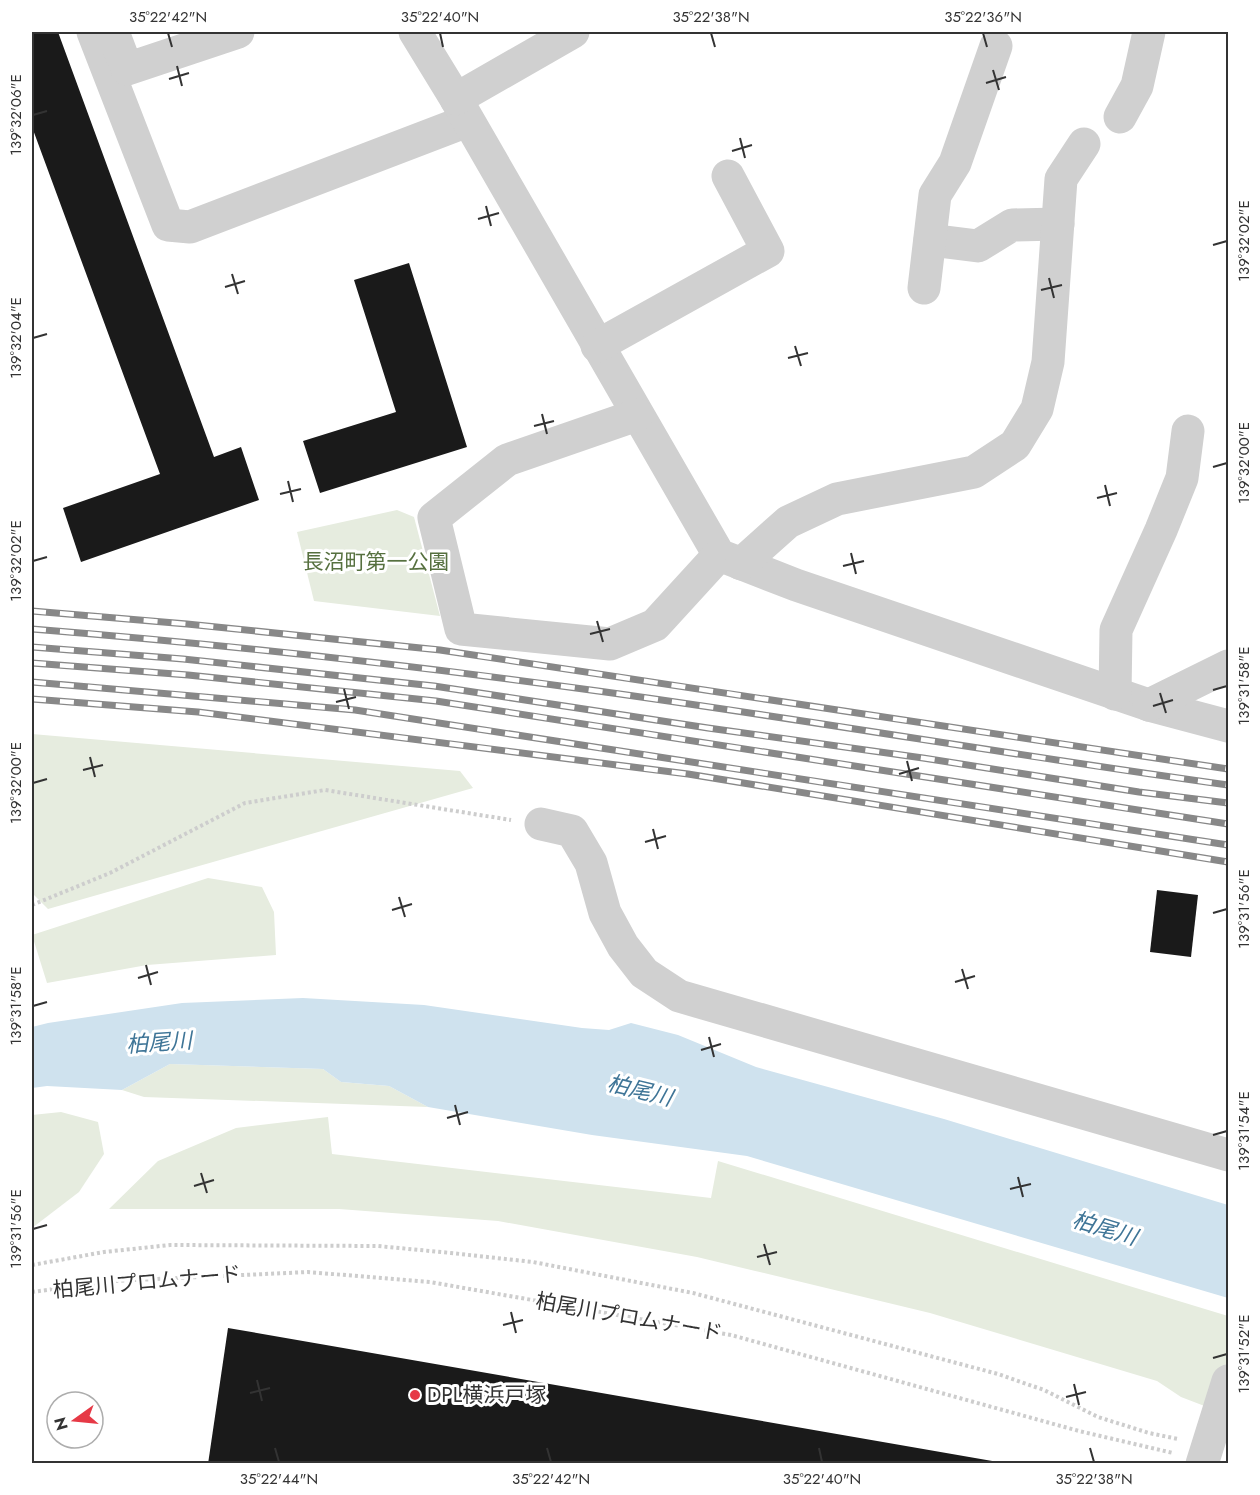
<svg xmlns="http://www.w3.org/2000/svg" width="1260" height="1495" font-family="Jost,'Noto Sans JP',sans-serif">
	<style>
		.green { fill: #e6ecdf }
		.water { fill: #cfe2ee }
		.building { fill: #1a1a1a }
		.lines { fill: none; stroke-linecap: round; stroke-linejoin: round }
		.path { stroke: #cdcdcd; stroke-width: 4; stroke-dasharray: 3 3; stroke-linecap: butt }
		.minor { stroke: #d0d0d0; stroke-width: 33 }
		.rail-casing { stroke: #888; stroke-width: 7 }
		.rail { stroke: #fff; stroke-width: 4.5; stroke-dasharray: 14; stroke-linecap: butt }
		.ticks { fill: none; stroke: #333; stroke-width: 2 }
		.poi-dot { fill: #e63946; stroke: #fff; stroke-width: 2 }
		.labels { text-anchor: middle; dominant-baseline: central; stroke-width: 6; stroke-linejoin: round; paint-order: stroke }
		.park-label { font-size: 21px; fill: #56703f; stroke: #fff }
		.street-label { font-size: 21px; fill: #333; stroke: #fff }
		.poi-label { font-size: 21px; fill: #333; stroke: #fff; text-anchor: start }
		.water-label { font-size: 22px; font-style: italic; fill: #3f7597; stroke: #fff }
		.neatline { fill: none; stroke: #333; stroke-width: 2 }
		.ticks-label { font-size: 15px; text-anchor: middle; fill: #333 }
	</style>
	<rect width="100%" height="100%" fill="#fff"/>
	<g class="green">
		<polygon points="397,510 414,517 440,616 314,601 297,532"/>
		<polygon points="32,734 460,771 473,788 48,909 32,893"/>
		<polygon points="208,878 262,887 274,912 276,955 147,965 47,983 32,935"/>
		<polygon points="170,1064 323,1069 341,1082 389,1086 428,1107 144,1097 122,1090"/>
		<polygon points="61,1112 98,1122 104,1154 79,1192 32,1228 32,1115"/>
		<polygon points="328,1117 332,1154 711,1198 718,1161 1228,1316 1228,1415 1181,1397 1157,1381 930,1313 697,1257 498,1221 339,1209 109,1209 158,1161 236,1128"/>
	</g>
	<polygon class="water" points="303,998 424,1005 582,1028 609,1030 631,1023 678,1035 756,1067 944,1119 1228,1205 1228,1298 747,1156 592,1135 428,1107 389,1086 341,1082 323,1069 170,1064 122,1090 47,1086 32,1088 32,1027 48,1023 182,1003"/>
	<g class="building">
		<polygon points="32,32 58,32 214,457 241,447 259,500 81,562 63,508 160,474 32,127"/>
		<polygon points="409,263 467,447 320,493 303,441 396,412 354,280"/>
		<polygon points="1157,890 1198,895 1191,957 1150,952"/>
		<polygon points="228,1328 998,1462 998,1464 208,1464"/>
	</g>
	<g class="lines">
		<g class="path">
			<polyline points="32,905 110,873 245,803 325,790 511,820"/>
			<polyline points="32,1265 104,1252 170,1245 378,1246 451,1253 533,1262 693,1293 998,1374 1044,1390 1098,1417 1149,1433 1178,1439"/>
			<polyline points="32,1292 114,1281 308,1272 430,1282 731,1335 1079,1431 1173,1453"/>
		</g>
		<g class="minor">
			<polyline points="93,32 168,225 190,227 467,121"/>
			<polyline points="113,32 127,69 238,32"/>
			<polyline points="415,32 456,99 719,555 796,585 1149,705 1228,726"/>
			<polyline points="456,99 573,32"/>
			<polyline points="1120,117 1137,86 1149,32"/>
			<polyline points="930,240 978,246 1012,225 1058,224"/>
			<polyline points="924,288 935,195 955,163 996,46"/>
			<polyline points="597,346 768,251 728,176"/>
			<polyline points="637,415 507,460 434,518 461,629 610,644 655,625 719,555"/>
			<polyline points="741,564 788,522 837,499 974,472 1015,445 1037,409 1048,362 1061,179 1084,144"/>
			<polyline points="1115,694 1116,630 1161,530 1182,478 1188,431"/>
			<polyline points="1149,705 1228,666"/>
			<polyline points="541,824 572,831 591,863 605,913 623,946 644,973 679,996 1228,1155"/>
			<polyline points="1202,1464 1228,1381"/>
		</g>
		<g class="rail-casing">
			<g id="rail">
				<polyline points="32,611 187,624 440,650 1228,769"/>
				<path d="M32,629C221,644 410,665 598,691C809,720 1018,756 1228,785"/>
				<polyline points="32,647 183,659 434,686 708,728 923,758 1139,792 1228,803"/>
				<polyline points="32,663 188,675 436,701 1228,824"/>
				<polyline points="32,682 355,710 1228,845"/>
				<polyline points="32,699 198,712 688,774 1228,862"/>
			</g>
		</g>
		<use href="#rail" class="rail"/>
	</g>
	<path class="ticks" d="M168,33L172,47M440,33L443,47M711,33L715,47M983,33L987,47M177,66L182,86M993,70L999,90M169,79L189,73M986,83L1006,77M33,115L47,111M740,138L745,158M732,151L752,145M486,206L491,226M478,219L499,213M1213,245L1227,241M232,274L238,294M1049,278L1054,298M225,287L245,281M1041,290L1062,285M33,338L47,334M795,346L801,366M788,358L808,353M542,414L547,434M534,426L554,421M1213,467L1227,463M288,481L293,502M1105,485L1110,506M280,494L301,489M1097,498L1117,493M851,553L856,574M33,561L47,557M843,566L864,561M597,621L603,642M590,634L610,629M344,689L349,709M1213,690L1227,686M1160,693L1166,713M336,702L356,697M1153,706L1173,700M90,757L95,777M907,761L912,781M83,770L103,765M899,774L919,768M33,783L47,779M653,829L658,849M645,842L666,836M399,897L405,917M392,910L412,904M1213,913L1227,909M146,965L151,985M962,969L968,989M138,978L158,972M955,982L975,976M33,1006L47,1002M709,1037L714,1057M701,1050L721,1044M455,1105L460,1125M447,1118L468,1112M1213,1135L1227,1131M201,1173L207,1193M1018,1177L1023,1197M194,1186L214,1180M1010,1189L1031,1184M33,1229L47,1225M764,1244L770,1265M757,1257L777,1252M511,1312L516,1333M503,1325L523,1320M1213,1358L1227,1354M257,1380L262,1401M1074,1384L1079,1405M250,1393L270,1388M1066,1397L1086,1392M275,1448L279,1462M547,1448L551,1462M819,1448L822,1462M1090,1448L1094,1462"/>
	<circle class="poi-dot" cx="415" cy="1395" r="6"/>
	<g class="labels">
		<g class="park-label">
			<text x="376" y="562">長沼町第一公園</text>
		</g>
		<g class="street-label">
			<text transform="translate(147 1282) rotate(-5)">柏尾川プロムナード</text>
			<text transform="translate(629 1317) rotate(10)">柏尾川プロムナード</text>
		</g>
		<g class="poi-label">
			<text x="427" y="1395">DPL横浜戸塚</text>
		</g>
		<g class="water-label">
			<text transform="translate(159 1042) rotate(-4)">柏尾川</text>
			<text transform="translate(640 1090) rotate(14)">柏尾川</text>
			<text transform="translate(1105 1228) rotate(17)">柏尾川</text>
		</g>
	</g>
	<rect width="1260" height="1495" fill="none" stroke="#ffffff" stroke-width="66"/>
	<g transform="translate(75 1420) rotate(255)"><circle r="28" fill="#ffffff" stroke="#adadad" stroke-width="1.5"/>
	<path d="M0-4.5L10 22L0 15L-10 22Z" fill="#e63946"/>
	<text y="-9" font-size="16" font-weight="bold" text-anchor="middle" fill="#333333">N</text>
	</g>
	<rect x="33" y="33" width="1194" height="1429" class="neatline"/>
	<g class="ticks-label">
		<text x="168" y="22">35°22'42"N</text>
		<text x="440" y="22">35°22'40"N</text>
		<text x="711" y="22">35°22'38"N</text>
		<text x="983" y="22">35°22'36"N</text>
		<text transform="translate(16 115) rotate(-90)" y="5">139°32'06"E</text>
		<text transform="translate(1244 241) rotate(-90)" y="5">139°32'02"E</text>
		<text transform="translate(16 338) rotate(-90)" y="5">139°32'04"E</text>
		<text transform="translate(1244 463) rotate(-90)" y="5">139°32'00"E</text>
		<text transform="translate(16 561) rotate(-90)" y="5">139°32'02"E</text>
		<text transform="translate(1244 686) rotate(-90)" y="5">139°31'58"E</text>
		<text transform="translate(16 783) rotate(-90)" y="5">139°32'00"E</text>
		<text transform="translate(1244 909) rotate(-90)" y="5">139°31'56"E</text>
		<text transform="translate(16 1006) rotate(-90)" y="5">139°31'58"E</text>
		<text transform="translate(1244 1131) rotate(-90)" y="5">139°31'54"E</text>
		<text transform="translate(16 1229) rotate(-90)" y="5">139°31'56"E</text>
		<text transform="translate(1244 1354) rotate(-90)" y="5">139°31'52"E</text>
		<text x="279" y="1484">35°22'44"N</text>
		<text x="551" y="1484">35°22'42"N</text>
		<text x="822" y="1484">35°22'40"N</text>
		<text x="1094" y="1484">35°22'38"N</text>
	</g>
</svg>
